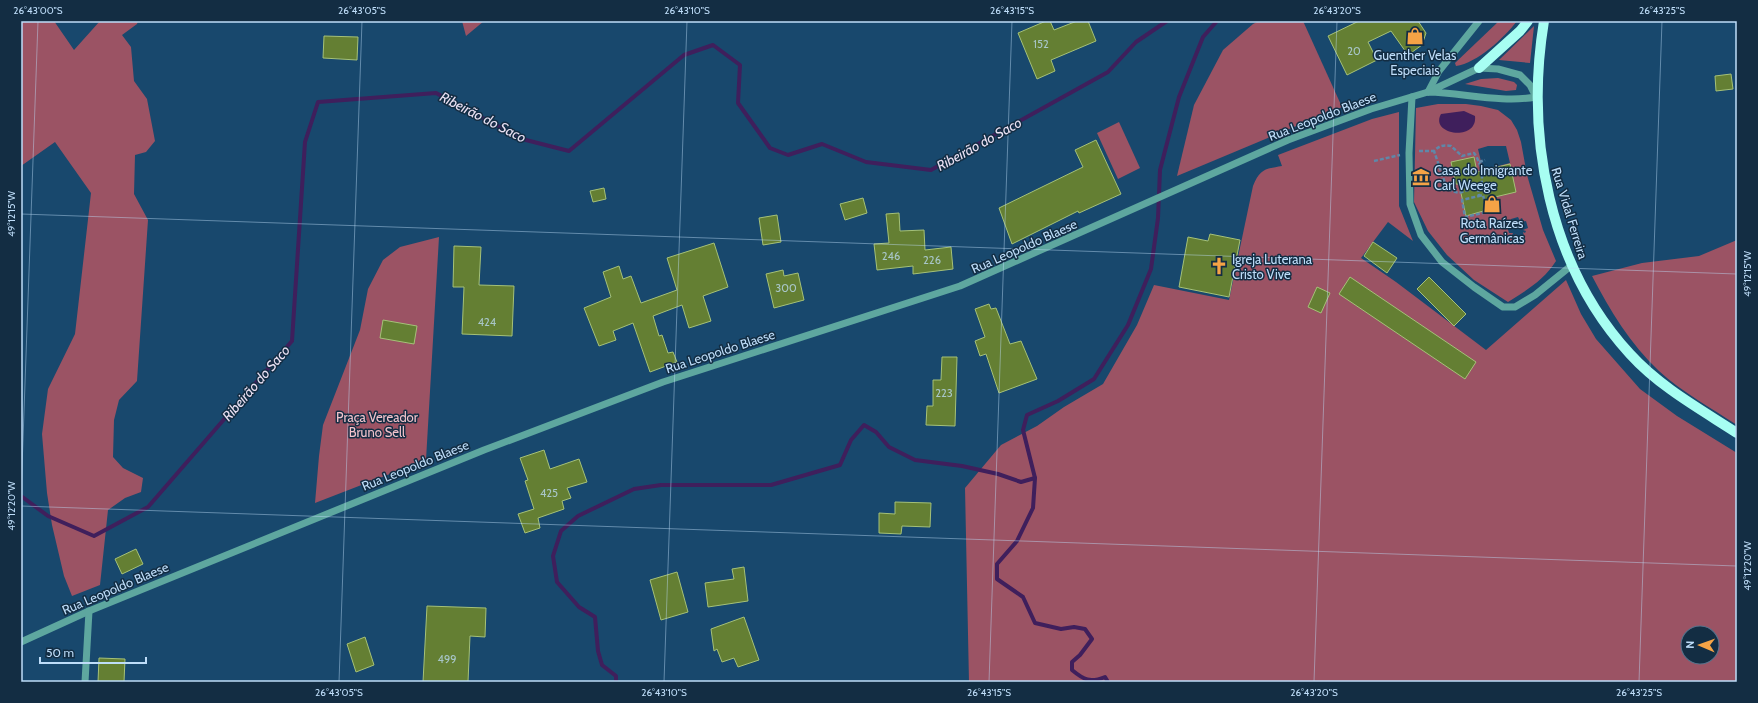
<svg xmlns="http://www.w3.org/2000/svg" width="1758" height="703" font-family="Cabin,sans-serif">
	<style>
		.green { fill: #9b5364; fill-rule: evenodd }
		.water { fill: #3f1f5c }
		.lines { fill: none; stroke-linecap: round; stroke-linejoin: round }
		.stream { stroke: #3f1f5c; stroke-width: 4 }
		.building { fill: #647f33; stroke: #a5c178 }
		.path { stroke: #5f88a9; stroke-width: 2.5; stroke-dasharray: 4 2; stroke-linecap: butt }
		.minor { stroke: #5ea79f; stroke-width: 7 }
		.major { stroke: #a7fef2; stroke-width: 10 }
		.ticks { fill: none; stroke: #beddf9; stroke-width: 1; stroke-opacity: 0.45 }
		.labels { text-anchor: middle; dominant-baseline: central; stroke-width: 3; stroke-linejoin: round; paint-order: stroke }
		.number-label { font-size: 11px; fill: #a8c6c8 }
		.poi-label { font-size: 13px; fill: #beddf9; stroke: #132d43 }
		.street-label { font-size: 13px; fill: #beddf9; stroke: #132d43 }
		.park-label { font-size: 13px; fill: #f3c3cc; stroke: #132d43 }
		.water-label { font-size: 14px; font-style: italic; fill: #e9e0f3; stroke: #132d43 }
		.neatline { fill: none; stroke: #beddf9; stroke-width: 1.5 }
		.ticks-label { font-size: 10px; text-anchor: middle; fill: #beddf9 }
	</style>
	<rect width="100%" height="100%" fill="#18486d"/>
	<g class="green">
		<polygon points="21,21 54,21 74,50 100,21 138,21 137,24 122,35 131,47 134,81 147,99 155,141 146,152 135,155 134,194 148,220 137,381 119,400 114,420 113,457 123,468 143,478 141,492 125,498 108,510 100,585 72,596 64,576 52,525 47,493 42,434 48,389 75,334 91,193 55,142 21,166"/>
		<polygon points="462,21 484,21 466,36"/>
		<polygon points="1259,21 1303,21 1342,107 1177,176 1194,105 1223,50 1253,24"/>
		<path d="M1499,21H1517C1504,38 1477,63 1456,66L1455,63Z"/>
		<polygon points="1534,26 1530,63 1499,60"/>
		<polygon points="1498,78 1514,82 1517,85 1516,90 1506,91 1465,84 1481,79"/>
		<path d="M1438,104H1466L1481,106L1498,110L1511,120L1517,130L1521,142L1527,175L1543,230L1556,261C1544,280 1527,290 1508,302L1474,280L1447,255L1428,231L1414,202L1416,108ZM1488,146H1506L1510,163L1483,170L1478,149ZM1518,217L1520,221L1521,218L1523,219L1521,222L1526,221L1528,228L1523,230L1526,231L1525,233L1523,232L1524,236L1517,238L1516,234L1514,236L1512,235L1513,233H1509L1507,226L1512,225L1509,223L1510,222L1513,223L1511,219Z"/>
		<path d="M1399,112V206L1413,241L1388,222L1361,258L1396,282L1486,350L1566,280L1581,314L1596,339L1640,389L1677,416L1737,453V682H969L965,488L1001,445L1037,426L1064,407L1103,384L1137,325L1154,285L1229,300L1253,186C1260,169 1265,169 1282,166L1278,155L1372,119ZM1688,633H1712V657H1688Z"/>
		<polygon points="1119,122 1140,168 1118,179 1097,133"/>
		<polygon points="439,237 426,460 315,503 319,456 323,425 360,330 368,289 383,260 400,247"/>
		<path d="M1737,240V425C1711,408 1682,392 1659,371C1630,344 1610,310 1592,276L1642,263L1699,256Z"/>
	</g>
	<path class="water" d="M1464,111L1475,116C1478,142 1429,135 1441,114Z"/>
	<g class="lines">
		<g class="stream">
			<polyline points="21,496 48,516 94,536 148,507 292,341 305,142 318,102 436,93 522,139 569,151 684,55 713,45 740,65 738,103 770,148 788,155 822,144 866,162 931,170 1108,72 1136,42 1167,21"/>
			<polyline points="616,682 616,676 602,665 598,651 595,617 579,607 557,582 553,556 561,531 578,516 634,489 661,485 771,485 840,465 851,440 864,425 876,432 889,447 915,460 962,466 998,474 1021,482 1035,478"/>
			<path d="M1108,682L1105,677C1090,683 1084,680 1072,670V662L1080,655L1092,639L1085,629L1074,627L1061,629L1035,623L1023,597L997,579V564L1017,541L1033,508L1035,478L1023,430L1027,415L1058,401L1094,379L1128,325L1151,269L1158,218L1160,170L1179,97L1203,37L1217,21"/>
		</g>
	</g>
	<g class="building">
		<polygon points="1046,21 1050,21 1054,30 1077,21 1088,21 1096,41 1051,60 1055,71 1037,79 1018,33"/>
		<polygon points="1359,21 1418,21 1426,33 1422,45 1408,55 1391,31 1368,42 1377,60 1347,75 1328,36"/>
		<polygon points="324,36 358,37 357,60 323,58"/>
		<polygon points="1731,74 1733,89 1716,91 1715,76"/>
		<polygon points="1096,140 1121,194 1079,213 1078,211 1012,244 999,208 1083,167 1075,150"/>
		<polygon points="1474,157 1477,172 1510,164 1516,192 1495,197 1497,207 1466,216 1459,184 1456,184 1451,162"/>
		<polygon points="604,188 606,199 593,202 590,191"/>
		<polygon points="863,198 867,213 845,220 840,204"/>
		<polygon points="899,213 900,231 924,230 925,250 951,247 953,269 913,274 913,266 877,270 874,244 889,243 886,214"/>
		<polygon points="777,215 781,242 763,245 759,218"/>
		<polygon points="1210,234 1240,240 1229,297 1179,287 1188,237 1208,241"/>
		<polygon points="1373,242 1397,258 1387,273 1364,256"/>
		<polygon points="714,243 728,287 703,296 711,321 689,328 682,305 653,316 659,336 662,335 668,353 673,352 677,362 650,372 633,323 613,331 616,340 599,346 584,308 611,297 603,272 619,266 623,279 631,276 641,303 677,290 667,258"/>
		<polygon points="454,246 481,247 479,285 514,286 512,336 462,334 464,287 453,287"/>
		<polygon points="783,270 784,276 798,273 804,300 774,308 766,274"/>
		<polygon points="1350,277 1476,362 1465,379 1339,294"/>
		<polygon points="1429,277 1466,314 1454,326 1417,289"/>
		<polygon points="1317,287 1330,293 1321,313 1308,307"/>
		<polygon points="989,304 991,309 996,308 1010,344 1021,341 1037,379 999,393 986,354 980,356 975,341 985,337 975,309"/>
		<polygon points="383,320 417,326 414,344 380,338"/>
		<polygon points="942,357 957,357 955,426 926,425 927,406 933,406 933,380 941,380"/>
		<polygon points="544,450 550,469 579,459 587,482 567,488 571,498 562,501 564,509 538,518 540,528 525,533 518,514 534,509 525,481 528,480 520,458"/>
		<polygon points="895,502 931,503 930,527 902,526 901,534 879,533 879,513 895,514"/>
		<polygon points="136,549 143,564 122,574 115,559"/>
		<polygon points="744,567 748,601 708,607 705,583 734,579 732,569"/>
		<polygon points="677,572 688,612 661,620 650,580"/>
		<polygon points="427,606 486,608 485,637 470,636 468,682 423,682"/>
		<polygon points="744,617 759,660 738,667 734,658 722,662 717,649 714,651 711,629"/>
		<polygon points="365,637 374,665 356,672 347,644"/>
		<polygon points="99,658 125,659 124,682 98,682"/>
	</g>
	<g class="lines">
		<g class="path">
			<path d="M1419,151H1434C1440,145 1444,145 1451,146L1462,156L1474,153C1480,161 1484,176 1481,186L1459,193L1452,191L1446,186L1434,151"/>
			<polyline points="1374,161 1400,155"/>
			<polyline points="1479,162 1485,160"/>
			<polyline points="1478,188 1479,196 1462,200 1465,217 1487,212 1483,195 1479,196"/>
		</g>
		<g class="minor">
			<polyline points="1428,92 1439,71 1479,21"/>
			<polyline points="1412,97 1409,153 1410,204 1421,235 1442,262 1474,287 1503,307 1515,307 1535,295 1572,265"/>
			<path d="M21,642L89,611L484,450L663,382L960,286L1288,140L1371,109L1428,92L1479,68L1498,69L1520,75L1530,85L1536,97C1501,103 1464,93 1428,92"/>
			<polyline points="85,682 89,611"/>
		</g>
		<g class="major">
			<path d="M1544,21C1525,137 1549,266 1630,354C1660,387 1700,409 1737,433"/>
			<polyline points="1479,68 1520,31 1528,21"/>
		</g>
	</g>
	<path class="ticks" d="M21,214L1737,274M21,495L38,21M21,506L1737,566M339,682L362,21M664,682L687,21M989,682L1012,21M1314,682L1337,21M1639,682L1662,21"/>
	<defs>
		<g id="shop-bare" transform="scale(1.38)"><path d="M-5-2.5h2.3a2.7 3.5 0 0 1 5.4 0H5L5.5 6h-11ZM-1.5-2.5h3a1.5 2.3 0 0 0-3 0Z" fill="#f5a346" stroke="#132d43" stroke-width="2.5" paint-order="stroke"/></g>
		<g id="museum-bare" transform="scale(1.38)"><path d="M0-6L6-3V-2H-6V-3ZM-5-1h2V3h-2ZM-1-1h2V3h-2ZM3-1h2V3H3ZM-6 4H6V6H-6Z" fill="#f5a346" stroke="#132d43" stroke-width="2.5" paint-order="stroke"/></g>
		<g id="church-bare" transform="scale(1.38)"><path d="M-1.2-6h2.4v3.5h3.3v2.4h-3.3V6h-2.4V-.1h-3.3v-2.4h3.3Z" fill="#f5a346" stroke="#132d43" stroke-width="2.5" paint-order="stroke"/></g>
	</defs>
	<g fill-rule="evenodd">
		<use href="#shop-bare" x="1415" y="36"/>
		<use href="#museum-bare" x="1421" y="177"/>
		<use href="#shop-bare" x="1492" y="204"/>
		<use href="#church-bare" x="1219" y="266"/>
	</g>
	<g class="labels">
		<g class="number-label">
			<text x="1041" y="44">152</text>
			<text x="1354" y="51">20</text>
			<text x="891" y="256">246</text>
			<text x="932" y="260">226</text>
			<text x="786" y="288">300</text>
			<text x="487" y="322">424</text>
			<text x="944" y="393">223</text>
			<text x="549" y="493">425</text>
			<text x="447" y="659">499</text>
		</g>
		<g class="poi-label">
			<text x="1415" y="55">Guenther Velas<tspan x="1415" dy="15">Especiais</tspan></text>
			<text x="1434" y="170" text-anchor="start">Casa do Imigrante<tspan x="1434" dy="15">Carl Weege</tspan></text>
			<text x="1492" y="223">Rota Raízes<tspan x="1492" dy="15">Germânicas</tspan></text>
			<text x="1232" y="259" text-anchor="start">Igreja Luterana<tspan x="1232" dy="15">Cristo Vive</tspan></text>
		</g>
		<g class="street-label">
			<text transform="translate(1322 116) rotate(-21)">Rua Leopoldo Blaese</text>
			<text transform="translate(1570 213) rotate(73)">Rua Vidal Ferreira</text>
			<text transform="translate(1024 246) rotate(-24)">Rua Leopoldo Blaese</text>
			<text transform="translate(720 351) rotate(-18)">Rua Leopoldo Blaese</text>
			<text transform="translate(415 465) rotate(-22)">Rua Leopoldo Blaese</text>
			<text transform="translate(115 588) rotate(-23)">Rua Leopoldo Blaese</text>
		</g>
		<g class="park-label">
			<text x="377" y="417">Praça Vereador<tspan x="377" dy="15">Bruno Sell</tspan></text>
		</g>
		<g class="water-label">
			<text transform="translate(483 117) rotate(27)">Ribeirão do Saco</text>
			<text transform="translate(979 144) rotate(-29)">Ribeirão do Saco</text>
			<text transform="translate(256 383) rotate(-49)">Ribeirão do Saco</text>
		</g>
	</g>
	<rect width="1758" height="703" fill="none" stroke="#132d43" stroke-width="44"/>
	<g transform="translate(1700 645) rotate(272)"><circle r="19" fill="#132d43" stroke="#57738c"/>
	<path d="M0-3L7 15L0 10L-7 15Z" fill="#f5a346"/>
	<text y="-6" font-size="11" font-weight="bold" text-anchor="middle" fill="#beddf9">N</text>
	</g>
	<path d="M40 657v6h106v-6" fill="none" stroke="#beddf9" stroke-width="2"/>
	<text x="46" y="657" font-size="12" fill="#beddf9" stroke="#132d43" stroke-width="3" paint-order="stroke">50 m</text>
	<rect x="22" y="22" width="1714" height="659" class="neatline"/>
	<g class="ticks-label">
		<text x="38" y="14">26°43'00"S</text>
		<text x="362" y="14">26°43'05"S</text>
		<text x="687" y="14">26°43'10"S</text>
		<text x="1012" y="14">26°43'15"S</text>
		<text x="1337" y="14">26°43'20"S</text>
		<text x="1662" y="14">26°43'25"S</text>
		<text transform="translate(11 214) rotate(-90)" y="4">49°12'15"W</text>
		<text transform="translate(1747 274) rotate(-90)" y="4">49°12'15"W</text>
		<text transform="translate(11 506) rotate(-90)" y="4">49°12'20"W</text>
		<text transform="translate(1747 566) rotate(-90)" y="4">49°12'20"W</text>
		<text x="339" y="696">26°43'05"S</text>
		<text x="664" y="696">26°43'10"S</text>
		<text x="989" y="696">26°43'15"S</text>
		<text x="1314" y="696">26°43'20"S</text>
		<text x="1639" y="696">26°43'25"S</text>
	</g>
</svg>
